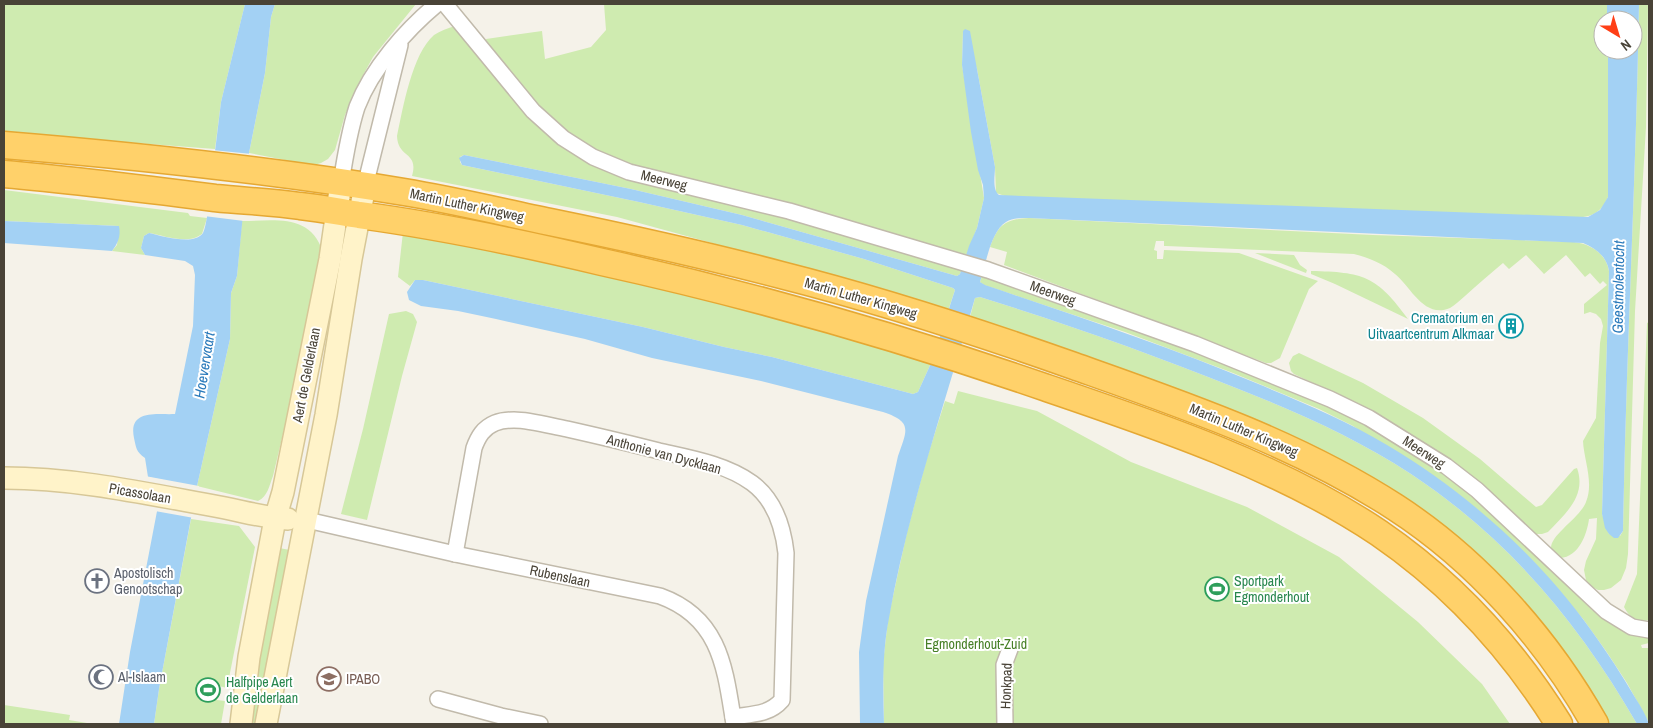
<svg xmlns="http://www.w3.org/2000/svg" width="1653" height="728" font-family="'Archivo Narrow',sans-serif">
	<style>
		.green { fill: #cfebb0 }
		.water { fill: #a3d1f4 }
		.pier { fill: #f5f2e9 }
		.lines { fill: none; stroke-linecap: round; stroke-linejoin: round }
		.street-casing { stroke: #c1baab; stroke-width: 18 }
		.secondary-casing { stroke: #d7c797; stroke-width: 24 }
		.highway-casing { stroke: #e5a833; stroke-width: 29 }
		.street { stroke: #fff; stroke-width: 15 }
		.secondary { stroke: #fff3c9; stroke-width: 21 }
		.highway { stroke: #ffd16a; stroke-width: 26 }
		.labels { text-anchor: middle; dominant-baseline: central; stroke-width: 4; stroke-linejoin: round; paint-order: stroke }
		.street-label { font-size: 14px; fill: #494337; stroke: #fff }
		.culture-label { font-size: 14px; fill: #0d838f; stroke: #fff; text-anchor: end }
		.worship-label { font-size: 14px; fill: #5b616d; stroke: #fff; text-anchor: start }
		.leisure-label { font-size: 14px; fill: #27864d; stroke: #fff; text-anchor: start }
		.park-label { font-size: 14px; fill: #467f26; stroke: #fff }
		.education-label { font-size: 14px; fill: #785e54; stroke: #fff; text-anchor: start }
		.water-label { font-size: 15px; font-style: italic; fill: #2a7abb; stroke: #fff }
	</style>
	<rect width="100%" height="100%" fill="#f5f2e9"/>
	<g class="green">
		<polygon points="4,4 245,4 221,102 215,149 4,133"/>
		<polygon points="275,4 416,4 373,57 362,77 345,115 335,150 328,159 321,163 308,167 285,160 249,153 265,73 271,17"/>
		<path d="M604,4H1607V20H1603V50H1608V197C1601,213 1592,217 1574,218L1005,196L996,193L995,167L977,69L963,31L962,65L984,198L977,228L966,256L623,163C605,155 587,147 571,136C538,111 513,77 487,45L486,39L542,31L545,59L591,47L606,30Z"/>
		<path d="M1639,4H1648L1646,127L1635,311L1628,554L1626,568L1621,580L1611,588L1604,590H1598L1590,586L1586,580L1584,570L1586,561L1596,539L1597,518L1589,519C1587,534 1579,557 1560,558L1551,548C1551,534 1580,518 1586,502C1594,482 1584,461 1583,441L1596,418L1600,343L1603,326L1601,319L1596,314L1590,312L1584,314V304L1607,285L1603,281L1600,284L1590,273L1585,277L1566,255L1544,274L1526,255L1509,269L1503,263C1490,274 1477,285 1465,296C1460,300 1455,305 1450,308C1424,319 1411,287 1395,274C1383,263 1369,258 1354,254L1166,246H1164V241H1156L1154,250L1157,251V259H1163L1164,250L1239,253L1318,281L1309,289L1280,358L1271,363H1266L1004,265L1007,252L990,247C998,225 1005,219 1029,218L1373,235L1574,242C1590,244 1606,253 1609,271L1602,514L1609,534L1620,536L1623,531C1626,355 1636,180 1639,4Z"/>
		<path d="M455,26L556,140L752,208L962,269L960,274L957,276L742,215L631,189L464,155L460,157V162L462,165L639,202L742,225L864,259L953,288L955,290L947,314L712,243L617,217L412,176C419,151 398,159 397,136C403,108 412,54 434,35C440,31 448,28 455,26Z"/>
		<path d="M4,190L188,213L190,216L207,218L202,234C187,245 166,236 149,233L144,236L141,248L145,255L112,251L117,245L119,226L4,221Z"/>
		<path d="M242,221C275,221 310,213 323,252L312,312L273,476C269,486 268,496 258,501L197,486L230,339L231,293L237,276Z"/>
		<polygon points="403,232 659,284 932,361 918,392 913,394 772,357 724,347 643,327 423,280 415,280 410,286 398,277"/>
		<polygon points="1255,253 1294,255 1300,265 1307,270 1306,273"/>
		<path d="M1311,271C1363,272 1377,276 1408,319L1335,284L1311,274Z"/>
		<polygon points="982,276 994,279 1209,355 1359,419 1438,468 1519,535 1592,610 1621,629 1649,636 1649,643 1641,645 1642,648 1649,648 1649,723 1627,683 1606,651 1583,619 1533,561 1478,510 1353,426 1319,409 1233,373 1125,332 984,285 980,282"/>
		<path d="M980,297C1067,324 1152,354 1236,388C1297,412 1356,438 1411,474C1508,538 1579,623 1637,724H1607L1445,531L969,321L975,298Z"/>
		<polygon points="406,311 413,314 417,322 402,376 367,520 341,514 363,429 389,314"/>
		<path d="M1649,322V620C1637,623 1630,618 1624,607L1637,574L1647,323Z"/>
		<path d="M1299,353L1363,383L1423,418L1480,459L1536,507L1542,505L1574,469L1577,468C1587,496 1565,514 1548,532L1542,534H1536L1488,491L1336,394L1294,374L1291,371L1289,363L1293,356Z"/>
		<polygon points="958,391 1037,411 1131,462 1247,507 1339,557 1418,622 1482,684 1510,724 884,724 883,663 888,619 907,532 926,461 945,401 954,404"/>
		<polygon points="191,519 239,526 255,547 251,567 227,688 219,686 217,700 225,701 221,724 154,724 159,689"/>
		<polygon points="274,547 295,551 261,724 243,724"/>
		<polygon points="4,705 70,715 69,720 93,724 4,724"/>
	</g>
	<g class="water">
		<path d="M245,4H275L271,17L265,73L249,153L237,276L231,293L230,339L197,486L159,689L154,724H119L130,652L163,480L148,477L145,458C136,452 136,447 134,438C128,409 157,415 175,414L193,326L195,275L193,266L185,261L145,255L141,248L144,236L149,233C162,236 194,246 203,233C205,229 206,222 207,217L221,102Z"/>
		<path d="M1607,4H1639C1636,180 1626,355 1623,531L1618,538H1614L1609,534L1605,528L1602,514L1609,271C1607,257 1596,248 1583,243L1029,218C1021,218 1012,218 1006,222C990,232 986,265 980,282L985,285C1076,316 1167,346 1256,383C1301,402 1346,420 1387,445C1466,492 1537,555 1591,630C1607,652 1622,675 1636,699C1641,707 1646,715 1649,724H1637C1579,623 1508,538 1411,474C1356,438 1297,412 1236,388C1152,354 1067,324 980,297L975,298C945,404 908,509 889,618C882,653 883,689 884,724H860L859,652L866,601L898,456C907,430 913,422 883,412L761,381L652,358L585,339L496,319L458,311L421,306L409,300L407,292L415,280H423L643,327L724,347L772,357L913,394L918,392L932,361L955,290L953,288L864,259L742,225L639,202L462,165L459,158L464,155L631,189L742,215L957,276L960,274L969,246L977,228L984,198L983,185L978,170L971,132L962,65L963,31L965,29L970,31L995,167C995,176 992,189 999,195L1588,217L1600,210L1608,197V50H1633V20H1607Z"/>
		<path d="M4,221L119,226C121,236 118,243 112,251L4,243Z"/>
	</g>
	<g class="pier">
		<polygon points="212,150 252,154 244,221 204,216"/>
		<polygon points="145,476 199,486 194,518 155,511 160,482 147,479"/>
	</g>
	<g class="lines">
		<g class="street-casing">
			<g id="street">
				<polyline points="445,4 533,111 563,138 593,157 629,172 789,211 988,270 1195,344 1330,399 1369,418 1446,466 1477,490 1606,611 1632,627 1649,630"/>
				<path d="M341,183C345,157 349,132 357,107C372,68 406,30 437,4"/>
				<polyline points="365,186 400,45"/>
				<path d="M307,520L455,554L660,596C721,618 725,669 734,724"/>
				<path d="M455,554L474,448C478,437 483,428 495,423C500,421 509,420 514,420C530,420 551,426 567,429C598,436 628,443 659,451C690,458 726,464 752,483C775,500 783,526 786,553L782,700C769,715 752,714 733,717"/>
				<polyline points="438,699 501,716 540,724"/>
				<polyline points="1005,724 1004,665 1010,649"/>
			</g>
		</g>
		<g class="secondary-casing">
			<g id="secondary">
				<path d="M4,478C77,478 148,494 220,507C242,511 265,518 288,519"/>
				<polyline points="241,724 249,657 275,519 283,492 330,259 341,183"/>
				<polyline points="266,724 326,415 351,259 365,186"/>
			</g>
		</g>
		<g class="highway-casing">
			<g id="highway">
				<path d="M4,145C138,156 271,170 404,192C453,200 502,212 550,222C628,238 705,255 781,275C880,300 978,332 1074,366C1184,405 1296,443 1395,507C1477,560 1547,639 1595,724"/>
				<path d="M4,174C75,180 145,189 215,198C244,201 272,202 300,206C320,208 340,212 359,215C441,226 522,243 602,262C752,295 899,337 1044,387C1156,425 1281,467 1379,533C1452,583 1513,650 1559,724"/>
			</g>
		</g>
		<use href="#street" class="street"/>
		<use href="#secondary" class="secondary"/>
		<use href="#highway" class="highway"/>
	</g>
	<defs>
		<g id="building-ring" transform="scale(1.25)"><circle r="9.5" fill="#fff" stroke="#0f9aa8" stroke-width="1.5"/><path d="M-4-6H4V6H1V3H-1V6H-4ZM-2.5-4.3h1.7v1.8h-1.7ZM.8-4.3h1.7v1.8H.8ZM-2.5-1h1.7V.8h-1.7ZM.8-1h1.7V.8H.8Z" fill="#0f9aa8"/></g>
		<g id="church-ring" transform="scale(1.25)"><circle r="9.5" fill="#fff" stroke="#6b7280" stroke-width="1.5"/><path d="M-1.2-6h2.4v3.5h3.3v2.4h-3.3V6h-2.4V-.1h-3.3v-2.4h3.3Z" fill="#6b7280"/></g>
		<g id="stadium-ring" transform="scale(1.25)"><circle r="9.5" fill="#fff" stroke="#2e9e5b" stroke-width="1.5"/><path d="M0-5a6.5 5 0 1 0 0 10a6.5 5 0 1 0 0-10ZM-3.5-1.8h7v3.6h-7Z" fill="#2e9e5b"/></g>
		<g id="mosque-ring" transform="scale(1.25)"><circle r="9.5" fill="#fff" stroke="#6b7280" stroke-width="1.5"/><path d="M3.5-4.9A6 6 0 1 0 3.5 4.9A5 5 0 1 1 3.5-4.9Z" fill="#6b7280"/></g>
		<g id="university-ring" transform="scale(1.25)"><circle r="9.5" fill="#fff" stroke="#8d6e63" stroke-width="1.5"/><path d="M0-5L7-2L0 1L-7-2ZM-4 1L0 2.5L4 1V4Q0 6-4 4Z" fill="#8d6e63"/></g>
	</defs>
	<g fill-rule="evenodd">
		<use href="#building-ring" x="1511" y="326"/>
		<use href="#church-ring" x="97" y="581"/>
		<use href="#stadium-ring" x="1217" y="589"/>
		<use href="#mosque-ring" x="101" y="677"/>
		<use href="#university-ring" x="329" y="679"/>
		<use href="#stadium-ring" x="208" y="690"/>
	</g>
	<g class="labels">
		<g class="street-label">
			<text transform="translate(664 180) rotate(14)">Meerweg</text>
			<text transform="translate(467 205) rotate(12)">Martin Luther Kingweg</text>
			<text transform="translate(1053 293) rotate(20)">Meerweg</text>
			<text transform="translate(861 298) rotate(16)">Martin Luther Kingweg</text>
			<text transform="translate(306 375) rotate(-79)">Aert de Gelderlaan</text>
			<text transform="translate(1244 430) rotate(23)">Martin Luther Kingweg</text>
			<text transform="translate(1424 452) rotate(33)">Meerweg</text>
			<text transform="translate(664 454) rotate(15)">Anthonie van Dycklaan</text>
			<text transform="translate(140 493) rotate(10)">Picassolaan</text>
			<text transform="translate(560 576) rotate(12)">Rubenslaan</text>
			<text transform="translate(1006 686) rotate(-88)">Honkpad</text>
		</g>
		<g class="culture-label">
			<text x="1494" y="318">Crematorium en<tspan x="1494" dy="16">Uitvaartcentrum Alkmaar</tspan></text>
		</g>
		<g class="worship-label">
			<text x="114" y="573">Apostolisch<tspan x="114" dy="16">Genootschap</tspan></text>
			<text x="118" y="677">Al-Islaam</text>
		</g>
		<g class="leisure-label">
			<text x="1234" y="581">Sportpark<tspan x="1234" dy="16">Egmonderhout</tspan></text>
			<text x="226" y="682">Halfpipe Aert<tspan x="226" dy="16">de Gelderlaan</tspan></text>
		</g>
		<g class="park-label">
			<text x="976" y="644">Egmonderhout-Zuid</text>
		</g>
		<g class="education-label">
			<text x="346" y="679">IPABO</text>
		</g>
		<g class="water-label">
			<text transform="translate(1618 287) rotate(-89)">Geestmolentocht</text>
			<text transform="translate(204 365) rotate(-81)">Hoevervaart</text>
		</g>
	</g>
	<rect width="1653" height="728" fill="none" stroke="#494337" stroke-width="10"/>
	<g transform="translate(1618 35) rotate(142)"><circle r="24" fill="#ffffff" stroke="#b6b4af"/>
	<path d="M0-4L9 19L0 12L-9 19Z" fill="#ff3f16"/>
	<text y="-8" font-size="14" font-weight="bold" text-anchor="middle" fill="#494337">N</text>
	</g>
</svg>
